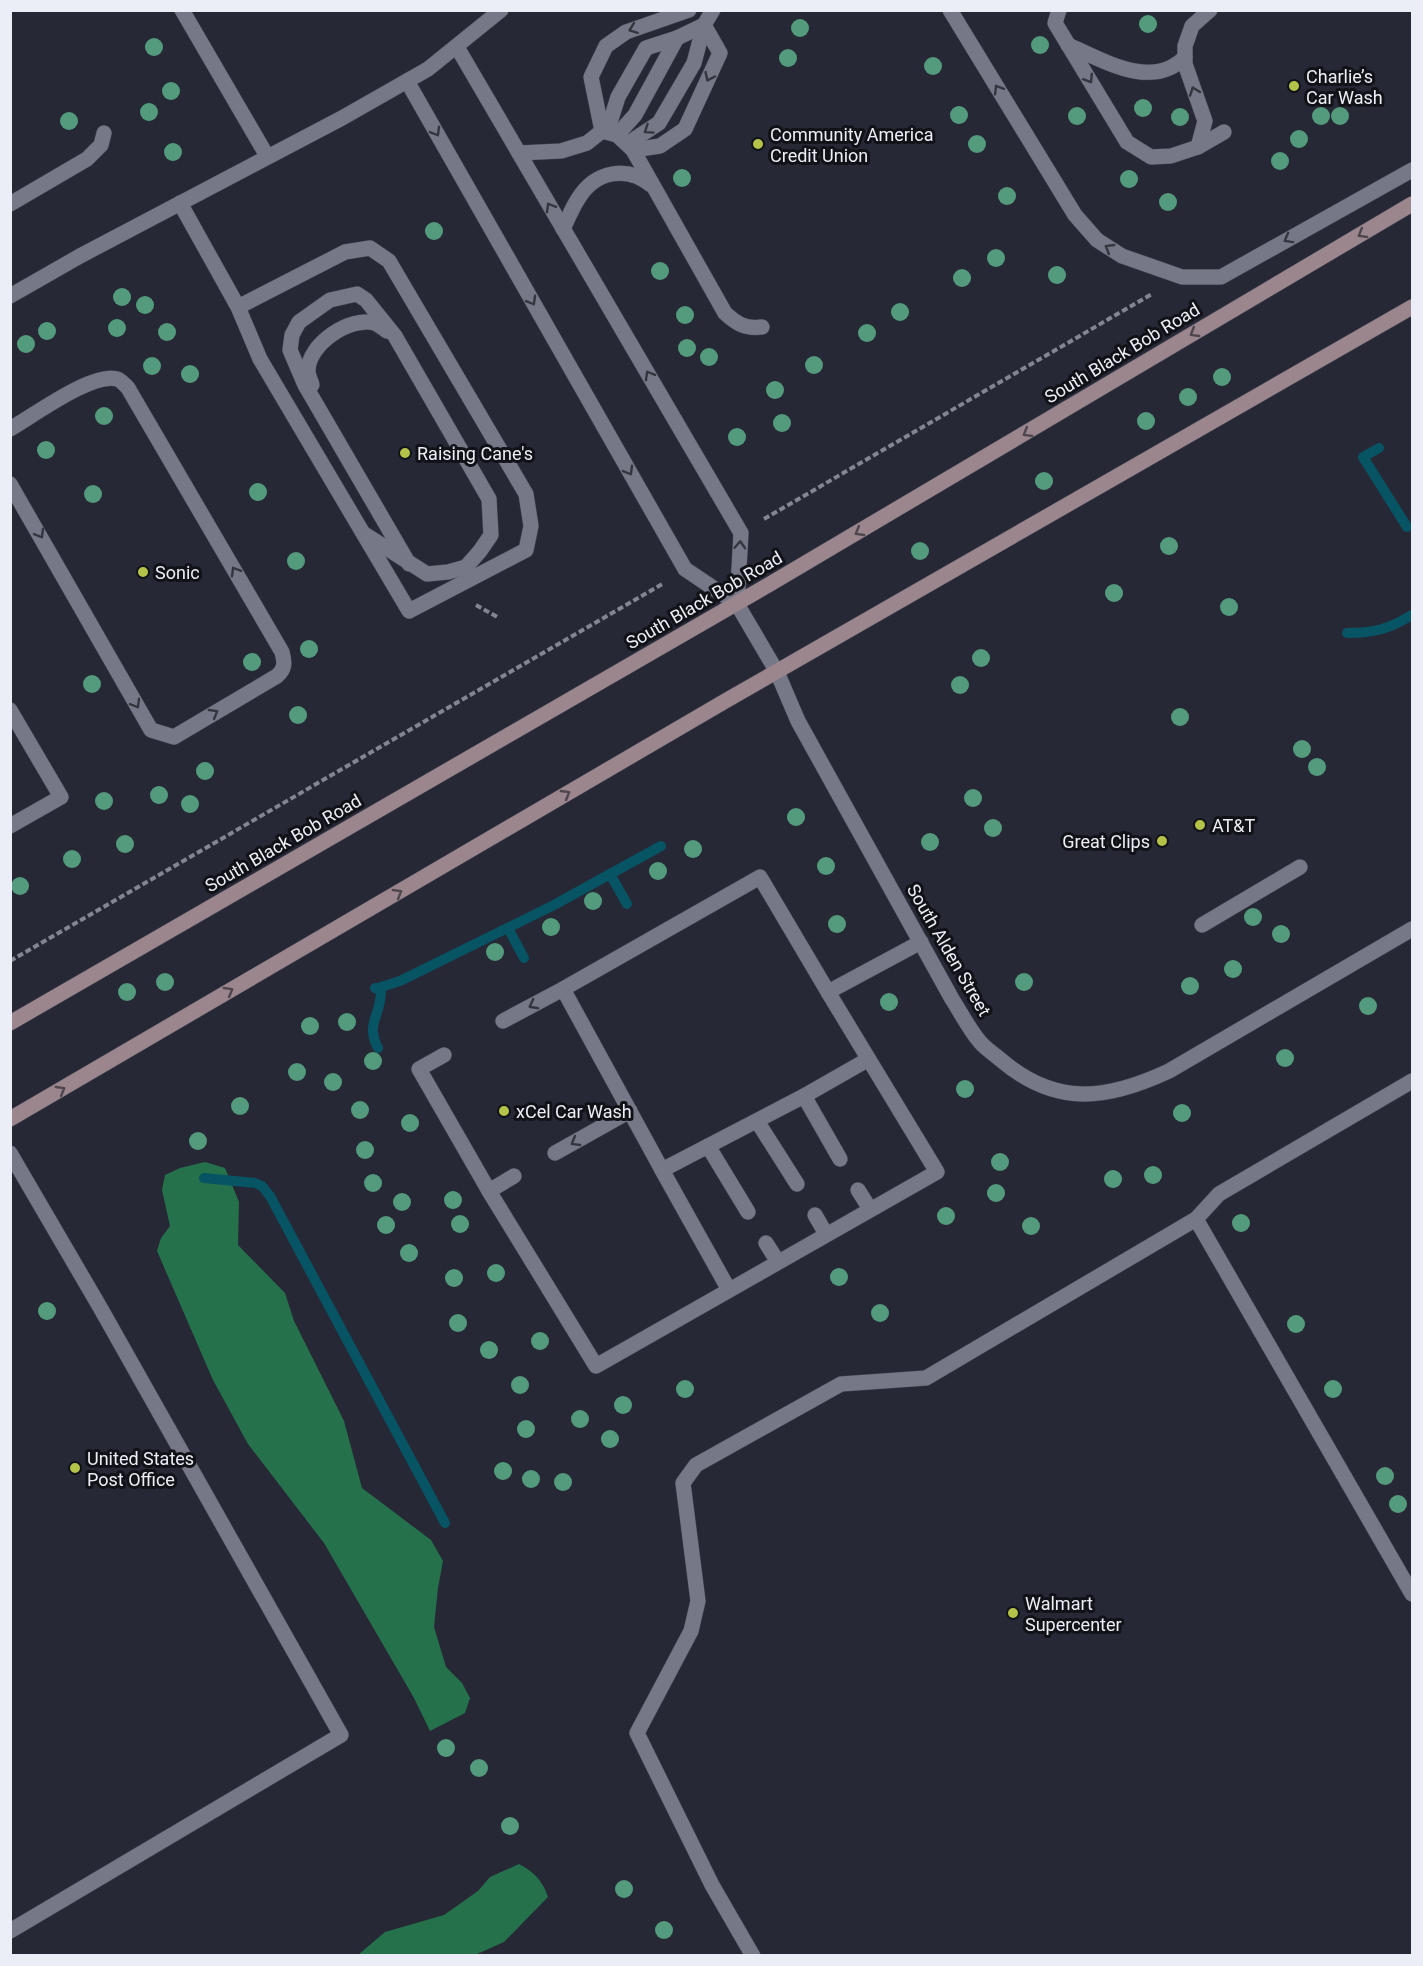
<svg xmlns="http://www.w3.org/2000/svg" width="1423" height="1966" font-family="Roboto,sans-serif">
	<style>
		.forest { fill: #25714c }
		.lines { fill: none; stroke-linecap: round; stroke-linejoin: round }
		.stream { stroke: #075465; stroke-width: 10 }
		.service-casing { stroke: #444651; stroke-width: 16 }
		.minor-casing { stroke: #444651; stroke-width: 16 }
		.secondary-casing { stroke: #444651; stroke-width: 16 }
		.path { stroke: #838591; stroke-width: 4; stroke-dasharray: 6 3; stroke-linecap: butt }
		.service { stroke: #767888; stroke-width: 15 }
		.minor { stroke: #767888; stroke-width: 15 }
		.secondary { stroke: #9b868e; stroke-width: 15 }
		.tree { fill: #539b7c }
		.oneway { stroke: #34363f }
		.oneway2 { stroke: #4f464d }
		.poi-dot { fill: #b4c24a; stroke: #111218; stroke-width: 2 }
		.labels { text-anchor: middle; dominant-baseline: central; stroke-width: 6; stroke-linejoin: round; paint-order: stroke }
		.poi-label { font-size: 18px; fill: #eceef7; stroke: #111218; text-anchor: start }
		.street-label { font-size: 18px; fill: #eceef7; stroke: #111218 }
	</style>
	<rect width="100%" height="100%" fill="#262836"/>
	<g class="forest">
		<polygon points="205,1162 225,1168 239,1202 238,1245 285,1293 294,1321 344,1421 362,1488 431,1540 443,1561 438,1588 434,1627 446,1667 462,1683 470,1698 465,1713 430,1731 414,1698 324,1543 248,1444 213,1380 157,1251 161,1238 170,1226 162,1190 165,1175 180,1168"/>
		<path d="M519,1864C534,1872 543,1881 548,1897L504,1942L475,1955H358L385,1932L444,1915L478,1891L490,1877Z"/>
	</g>
	<g class="lines">
		<g class="stream">
			<polyline points="1379,448 1363,457 1407,527"/>
			<path d="M1347,633C1374,633 1389,629 1412,615"/>
			<polyline points="610,874 627,904"/>
			<polyline points="508,928 524,958"/>
			<path d="M375,988L381,991C381,1016 365,1023 378,1048"/>
			<polyline points="378,988 400,981 554,905 661,846"/>
			<polyline points="204,1178 255,1183 262,1186 270,1196 445,1523"/>
		</g>
		<g class="service-casing">
			<g id="service">
				<polyline points="182,10 267,156"/>
				<polyline points="950,10 1075,215 1097,240 1122,256 1182,277 1221,277 1412,170"/>
				<polyline points="1059,10 1055,23 1127,142 1151,157 1171,156 1198,147 1224,132"/>
				<path d="M1068,45C1103,60 1152,91 1185,57"/>
				<polyline points="407,81 685,569 737,604 741,533 457,47"/>
				<path d="M602,131L617,135L633,150L725,313C737,324 745,329 762,327"/>
				<polyline points="602,131 591,77 606,46 626,32 689,10"/>
				<polyline points="607,132 618,97 646,48 677,38"/>
				<polyline points="617,135 635,115 677,38 704,25"/>
				<polyline points="627,144 659,123 694,63 704,25 713,10"/>
				<polyline points="1198,147 1205,121 1185,64 1185,46 1192,26 1210,10"/>
				<polyline points="633,150 660,146 685,129 720,53 704,25"/>
				<polyline points="519,153 561,151 587,143 602,131"/>
				<polyline points="180,203 238,307 260,359 409,611 526,550 531,526 526,494 389,261 370,248 345,252 238,307"/>
				<polyline points="10,204 87,159 101,145 104,133"/>
				<path d="M563,229C568,219 572,208 578,199C595,171 627,165 651,185"/>
				<polyline points="10,296 80,256 342,118 428,69 501,10"/>
				<path d="M312,385C311,381 308,375 308,371C308,344 350,316 375,323C379,325 384,329 387,331"/>
				<path d="M10,429C33,416 92,372 117,379C121,380 125,385 128,388L282,652C285,663 285,669 277,676L174,737L151,730L10,484"/>
				<polyline points="366,535 427,574 448,572 466,567 480,551 491,535 489,499 395,336 366,300 357,294 330,300 299,322 292,335 290,350 305,385 409,564"/>
				<polyline points="10,710 61,797 10,826"/>
				<polyline points="1202,925 1300,867"/>
				<polyline points="563,989 662,1170"/>
				<polyline points="503,1021 563,989 760,877 828,992"/>
				<polyline points="444,1055 419,1069 489,1191 596,1366 937,1172 828,992 921,942"/>
				<polyline points="1412,1081 1219,1194 1196,1219 1412,1594"/>
				<polyline points="804,1096 840,1159"/>
				<polyline points="757,1121 797,1184"/>
				<polyline points="708,1146 748,1212"/>
				<polyline points="10,1153 101,1309 341,1735 10,1931"/>
				<polyline points="555,1153 630,1111"/>
				<polyline points="858,1190 870,1209"/>
				<polyline points="489,1191 514,1176"/>
				<polyline points="815,1215 826,1234"/>
				<polyline points="766,1243 778,1262"/>
				<polyline points="729,1290 662,1170 804,1096 867,1060"/>
				<polyline points="753,1956 712,1885 637,1733 691,1631 698,1601 683,1483 696,1465 841,1384 926,1378 1196,1219"/>
			</g>
		</g>
		<g class="minor-casing">
			<path id="minor" d="M737,604L777,672L798,721L952,999C961,1013 969,1029 980,1042C986,1049 994,1054 1001,1060C1056,1107 1107,1100 1169,1071L1412,929"/>
		</g>
		<g class="secondary-casing">
			<g id="secondary">
				<polyline points="10,1023 770,584 1412,204"/>
				<polyline points="10,1119 727,700 1412,307"/>
			</g>
		</g>
		<g class="path">
			<polyline points="764,519 1152,294"/>
			<polyline points="476,605 499,618"/>
			<polyline points="10,961 664,583"/>
		</g>
		<use href="#service" class="service"/>
		<use href="#minor" class="minor"/>
		<use href="#secondary" class="secondary"/>
	</g>
	<g class="tree">
		<circle cx="1148" cy="24" r="9"/>
		<circle cx="800" cy="28" r="9"/>
		<circle cx="1040" cy="45" r="9"/>
		<circle cx="154" cy="47" r="9"/>
		<circle cx="788" cy="58" r="9"/>
		<circle cx="933" cy="66" r="9"/>
		<circle cx="171" cy="91" r="9"/>
		<circle cx="1143" cy="108" r="9"/>
		<circle cx="149" cy="112" r="9"/>
		<circle cx="959" cy="115" r="9"/>
		<circle cx="1077" cy="116" r="9"/>
		<circle cx="1321" cy="116" r="9"/>
		<circle cx="1340" cy="116" r="9"/>
		<circle cx="1180" cy="117" r="9"/>
		<circle cx="69" cy="121" r="9"/>
		<circle cx="1299" cy="139" r="9"/>
		<circle cx="977" cy="144" r="9"/>
		<circle cx="173" cy="152" r="9"/>
		<circle cx="1280" cy="161" r="9"/>
		<circle cx="682" cy="178" r="9"/>
		<circle cx="1129" cy="179" r="9"/>
		<circle cx="1007" cy="196" r="9"/>
		<circle cx="1168" cy="202" r="9"/>
		<circle cx="434" cy="231" r="9"/>
		<circle cx="996" cy="258" r="9"/>
		<circle cx="660" cy="271" r="9"/>
		<circle cx="1057" cy="275" r="9"/>
		<circle cx="962" cy="278" r="9"/>
		<circle cx="122" cy="297" r="9"/>
		<circle cx="145" cy="305" r="9"/>
		<circle cx="900" cy="312" r="9"/>
		<circle cx="685" cy="315" r="9"/>
		<circle cx="117" cy="328" r="9"/>
		<circle cx="47" cy="331" r="9"/>
		<circle cx="167" cy="332" r="9"/>
		<circle cx="867" cy="333" r="9"/>
		<circle cx="26" cy="344" r="9"/>
		<circle cx="687" cy="348" r="9"/>
		<circle cx="709" cy="357" r="9"/>
		<circle cx="814" cy="365" r="9"/>
		<circle cx="152" cy="366" r="9"/>
		<circle cx="190" cy="374" r="9"/>
		<circle cx="1222" cy="377" r="9"/>
		<circle cx="775" cy="390" r="9"/>
		<circle cx="1188" cy="397" r="9"/>
		<circle cx="104" cy="416" r="9"/>
		<circle cx="1146" cy="421" r="9"/>
		<circle cx="782" cy="423" r="9"/>
		<circle cx="737" cy="437" r="9"/>
		<circle cx="46" cy="450" r="9"/>
		<circle cx="1044" cy="481" r="9"/>
		<circle cx="258" cy="492" r="9"/>
		<circle cx="93" cy="494" r="9"/>
		<circle cx="1169" cy="546" r="9"/>
		<circle cx="920" cy="551" r="9"/>
		<circle cx="296" cy="561" r="9"/>
		<circle cx="1114" cy="593" r="9"/>
		<circle cx="1229" cy="607" r="9"/>
		<circle cx="309" cy="649" r="9"/>
		<circle cx="981" cy="658" r="9"/>
		<circle cx="252" cy="662" r="9"/>
		<circle cx="92" cy="684" r="9"/>
		<circle cx="960" cy="685" r="9"/>
		<circle cx="298" cy="715" r="9"/>
		<circle cx="1180" cy="717" r="9"/>
		<circle cx="1302" cy="749" r="9"/>
		<circle cx="1317" cy="767" r="9"/>
		<circle cx="205" cy="771" r="9"/>
		<circle cx="159" cy="795" r="9"/>
		<circle cx="973" cy="798" r="9"/>
		<circle cx="104" cy="801" r="9"/>
		<circle cx="190" cy="804" r="9"/>
		<circle cx="796" cy="817" r="9"/>
		<circle cx="993" cy="828" r="9"/>
		<circle cx="930" cy="842" r="9"/>
		<circle cx="125" cy="844" r="9"/>
		<circle cx="693" cy="849" r="9"/>
		<circle cx="72" cy="859" r="9"/>
		<circle cx="826" cy="866" r="9"/>
		<circle cx="658" cy="871" r="9"/>
		<circle cx="20" cy="886" r="9"/>
		<circle cx="593" cy="901" r="9"/>
		<circle cx="1253" cy="917" r="9"/>
		<circle cx="837" cy="924" r="9"/>
		<circle cx="551" cy="927" r="9"/>
		<circle cx="1281" cy="934" r="9"/>
		<circle cx="495" cy="952" r="9"/>
		<circle cx="1233" cy="969" r="9"/>
		<circle cx="165" cy="982" r="9"/>
		<circle cx="1024" cy="982" r="9"/>
		<circle cx="1190" cy="986" r="9"/>
		<circle cx="127" cy="992" r="9"/>
		<circle cx="889" cy="1002" r="9"/>
		<circle cx="1368" cy="1006" r="9"/>
		<circle cx="347" cy="1022" r="9"/>
		<circle cx="310" cy="1026" r="9"/>
		<circle cx="1285" cy="1058" r="9"/>
		<circle cx="373" cy="1061" r="9"/>
		<circle cx="297" cy="1072" r="9"/>
		<circle cx="333" cy="1082" r="9"/>
		<circle cx="965" cy="1089" r="9"/>
		<circle cx="240" cy="1106" r="9"/>
		<circle cx="360" cy="1110" r="9"/>
		<circle cx="1182" cy="1113" r="9"/>
		<circle cx="410" cy="1123" r="9"/>
		<circle cx="198" cy="1141" r="9"/>
		<circle cx="365" cy="1150" r="9"/>
		<circle cx="1000" cy="1162" r="9"/>
		<circle cx="1153" cy="1175" r="9"/>
		<circle cx="1113" cy="1179" r="9"/>
		<circle cx="373" cy="1183" r="9"/>
		<circle cx="996" cy="1193" r="9"/>
		<circle cx="453" cy="1200" r="9"/>
		<circle cx="402" cy="1202" r="9"/>
		<circle cx="946" cy="1216" r="9"/>
		<circle cx="1241" cy="1223" r="9"/>
		<circle cx="460" cy="1224" r="9"/>
		<circle cx="386" cy="1225" r="9"/>
		<circle cx="1031" cy="1226" r="9"/>
		<circle cx="409" cy="1253" r="9"/>
		<circle cx="496" cy="1273" r="9"/>
		<circle cx="839" cy="1277" r="9"/>
		<circle cx="454" cy="1278" r="9"/>
		<circle cx="47" cy="1311" r="9"/>
		<circle cx="880" cy="1313" r="9"/>
		<circle cx="458" cy="1323" r="9"/>
		<circle cx="1296" cy="1324" r="9"/>
		<circle cx="540" cy="1341" r="9"/>
		<circle cx="489" cy="1350" r="9"/>
		<circle cx="520" cy="1385" r="9"/>
		<circle cx="685" cy="1389" r="9"/>
		<circle cx="1333" cy="1389" r="9"/>
		<circle cx="623" cy="1405" r="9"/>
		<circle cx="580" cy="1419" r="9"/>
		<circle cx="526" cy="1429" r="9"/>
		<circle cx="610" cy="1439" r="9"/>
		<circle cx="503" cy="1471" r="9"/>
		<circle cx="1385" cy="1476" r="9"/>
		<circle cx="531" cy="1479" r="9"/>
		<circle cx="563" cy="1482" r="9"/>
		<circle cx="1398" cy="1504" r="9"/>
		<circle cx="446" cy="1748" r="9"/>
		<circle cx="479" cy="1768" r="9"/>
		<circle cx="510" cy="1826" r="9"/>
		<circle cx="624" cy="1889" r="9"/>
		<circle cx="664" cy="1930" r="9"/>
	</g>
	<defs><path id="oneway-chevron" d="M-2-3.5L2.5 0L-2 3.5" fill="none" stroke-width="1.6" stroke-linecap="round" stroke-linejoin="round" transform="scale(1.5)"/></defs>
	<g class="oneway">
		<use href="#oneway-chevron" transform="translate(633 29) rotate(159)"/>
		<use href="#oneway-chevron" transform="translate(709 77) rotate(115)"/>
		<use href="#oneway-chevron" transform="translate(1089 79) rotate(58)"/>
		<use href="#oneway-chevron" transform="translate(998 89) rotate(-121)"/>
		<use href="#oneway-chevron" transform="translate(1194 91) rotate(-110)"/>
		<use href="#oneway-chevron" transform="translate(648 130) rotate(146)"/>
		<use href="#oneway-chevron" transform="translate(436 132) rotate(60)"/>
		<use href="#oneway-chevron" transform="translate(550 207) rotate(-120)"/>
		<use href="#oneway-chevron" transform="translate(1288 239) rotate(151)"/>
		<use href="#oneway-chevron" transform="translate(1109 248) rotate(-149)"/>
		<use href="#oneway-chevron" transform="translate(532 301) rotate(60)"/>
		<use href="#oneway-chevron" transform="translate(649 375) rotate(-120)"/>
		<use href="#oneway-chevron" transform="translate(629 471) rotate(60)"/>
		<use href="#oneway-chevron" transform="translate(40 534) rotate(60)"/>
		<use href="#oneway-chevron" transform="translate(740 545) rotate(-87)"/>
		<use href="#oneway-chevron" transform="translate(235 571) rotate(-120)"/>
		<use href="#oneway-chevron" transform="translate(136 704) rotate(60)"/>
		<use href="#oneway-chevron" transform="translate(214 713) rotate(-30)"/>
		<use href="#oneway-chevron" transform="translate(533 1005) rotate(152)"/>
		<use href="#oneway-chevron" transform="translate(575 1142) rotate(150)"/>
	</g>
	<g class="oneway2">
		<use href="#oneway-chevron" transform="translate(1362 234) rotate(149)"/>
		<use href="#oneway-chevron" transform="translate(1194 333) rotate(149)"/>
		<use href="#oneway-chevron" transform="translate(1027 433) rotate(149)"/>
		<use href="#oneway-chevron" transform="translate(859 532) rotate(149)"/>
		<use href="#oneway-chevron" transform="translate(566 794) rotate(-30)"/>
		<use href="#oneway-chevron" transform="translate(398 893) rotate(-30)"/>
		<use href="#oneway-chevron" transform="translate(229 991) rotate(-30)"/>
		<use href="#oneway-chevron" transform="translate(61 1090) rotate(-30)"/>
	</g>
	<g class="poi-dot">
		<circle cx="1294" cy="86" r="6"/>
		<circle cx="758" cy="144" r="6"/>
		<circle cx="405" cy="453" r="6"/>
		<circle cx="143" cy="572" r="6"/>
		<circle cx="1200" cy="825" r="6"/>
		<circle cx="1162" cy="841" r="6"/>
		<circle cx="504" cy="1111" r="6"/>
		<circle cx="75" cy="1468" r="6"/>
		<circle cx="1013" cy="1613" r="6"/>
	</g>
	<g class="labels">
		<g class="poi-label">
			<text x="1306" y="76">Charlie’s<tspan x="1306" dy="21">Car Wash</tspan></text>
			<text x="770" y="134">Community America<tspan x="770" dy="21">Credit Union</tspan></text>
			<text x="417" y="453">Raising Cane's</text>
			<text x="155" y="572">Sonic</text>
			<text x="1212" y="825">AT&amp;T</text>
			<text x="1150" y="841" text-anchor="end">Great Clips</text>
			<text x="516" y="1111">xCel Car Wash</text>
			<text x="87" y="1458">United States<tspan x="87" dy="21">Post Office</tspan></text>
			<text x="1025" y="1603">Walmart<tspan x="1025" dy="21">Supercenter</tspan></text>
		</g>
		<g class="street-label">
			<text transform="translate(1122 353) rotate(-31)">South Black Bob Road</text>
			<text transform="translate(704 600) rotate(-30)">South Black Bob Road</text>
			<text transform="translate(283 843) rotate(-30)">South Black Bob Road</text>
			<text transform="translate(949 950) rotate(60)">South Alden Street</text>
		</g>
	</g>
	<rect width="1423" height="1966" fill="none" stroke="#eceef7" stroke-width="24"/>
</svg>
